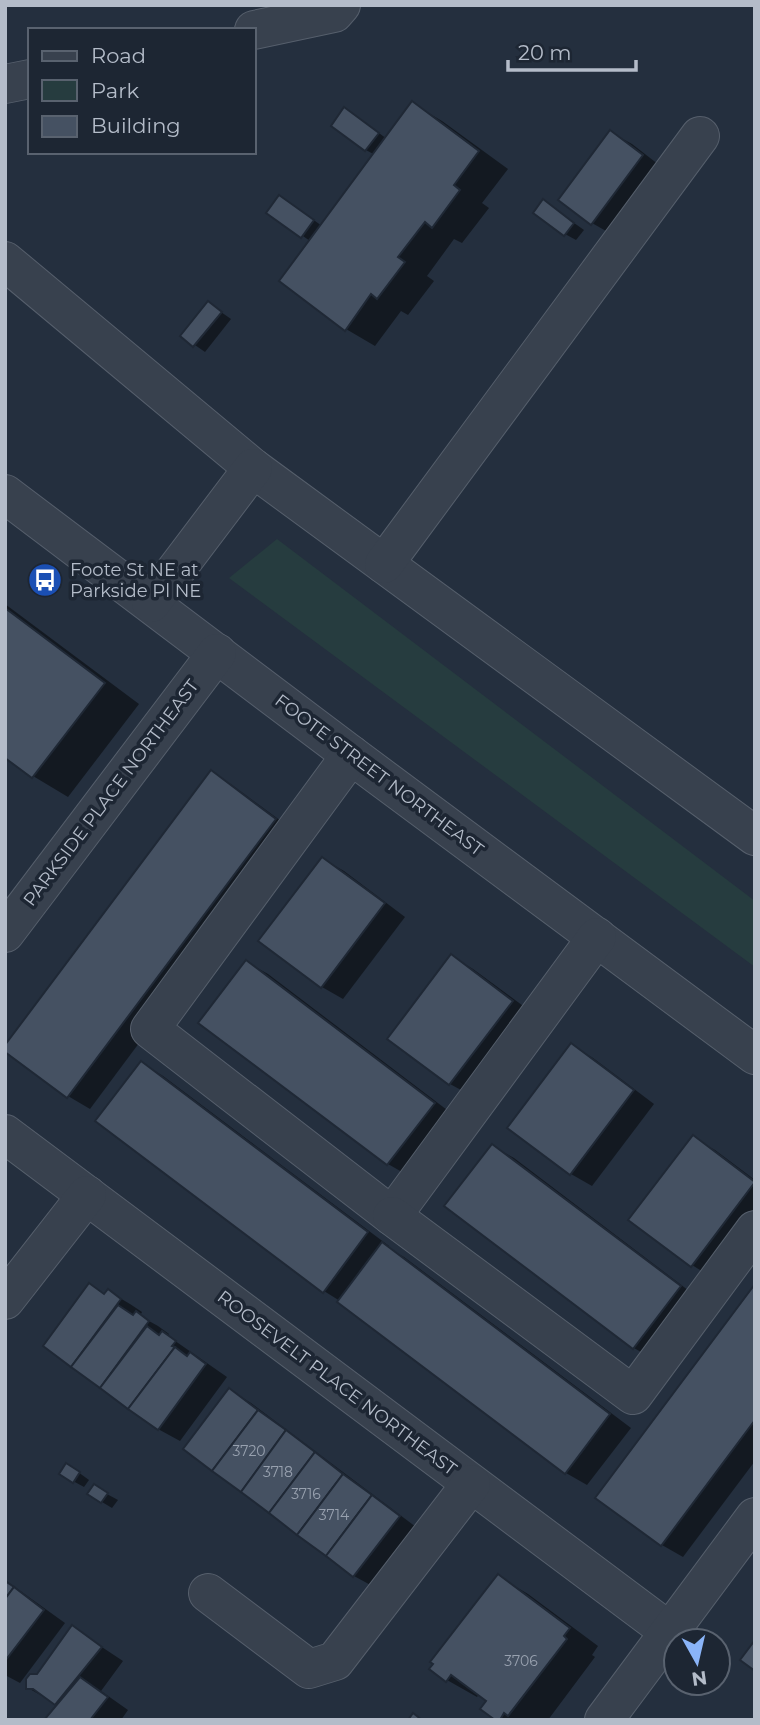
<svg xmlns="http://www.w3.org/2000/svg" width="760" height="1725" font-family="Montserrat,sans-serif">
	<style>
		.green { fill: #263c3f }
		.shadow { fill: #0007 }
		.building { fill: #455162; stroke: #1f2835; stroke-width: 2 }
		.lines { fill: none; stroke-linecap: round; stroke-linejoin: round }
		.minor-casing { stroke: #565f6c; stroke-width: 40 }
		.minor { stroke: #38414e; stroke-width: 38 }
		.labels { text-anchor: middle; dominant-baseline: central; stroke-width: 7; stroke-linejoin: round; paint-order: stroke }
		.number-label { font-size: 14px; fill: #98a1af }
		.poi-label { font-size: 18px; fill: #b4bcc9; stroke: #1d2633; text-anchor: start }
		.street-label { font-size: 18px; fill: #b4bcc9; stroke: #1d2633 }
	</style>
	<rect width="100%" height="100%" fill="#242f3e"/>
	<polygon class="green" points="277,539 755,901 755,967 229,578"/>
	<g class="shadow">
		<polygon points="413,104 442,121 508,169 482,203 489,208 462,243 454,239 427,276 434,281 408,315 401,311 375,346 346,329 310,241 269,212 290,203 322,226 375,155 366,150 356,116 387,139"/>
		<polygon points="610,132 632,144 663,168 613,235 592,223"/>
		<polygon points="543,201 584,230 576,240 565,234"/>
		<polygon points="208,303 231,319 205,352 182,336"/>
		<polygon points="5,604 139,704 68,797 33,776 5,756"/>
		<polygon points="211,772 232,785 296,832 90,1109 68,1096 5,1050"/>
		<polygon points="323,859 344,871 405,917 343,999 322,987"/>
		<polygon points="451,956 473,969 534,1014 472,1096 450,1084 389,1038"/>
		<polygon points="246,962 268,974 455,1116 409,1176 388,1164"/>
		<polygon points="571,1045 593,1058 654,1104 592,1186 571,1174"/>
		<polygon points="142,1063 163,1076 389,1246 387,1248 404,1257 631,1428 587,1485 566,1473 340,1301 324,1291"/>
		<polygon points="693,1138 715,1150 755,1180 755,1223 713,1278 692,1265"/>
		<polygon points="492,1146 514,1158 701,1300 655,1360 634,1348"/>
		<polygon points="89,1285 106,1295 108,1291 130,1304 142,1312 140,1316 158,1326 169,1334 168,1336 227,1377 180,1441 158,1429 45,1346"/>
		<polygon points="755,1287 755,1461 683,1557 662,1545"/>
		<polygon points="230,1390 251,1403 420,1530 376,1588 354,1576 186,1449"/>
		<polygon points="78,1472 89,1480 84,1487 73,1481"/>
		<polygon points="105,1493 118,1500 112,1508 102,1502"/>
		<polygon points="499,1577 528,1594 598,1646 592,1655 595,1657 548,1720 498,1720 488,1701 479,1694 477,1697 447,1680"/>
		<polygon points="5,1580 65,1623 20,1683 5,1675"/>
		<polygon points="73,1628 123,1661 101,1691 128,1710 121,1720 47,1720 58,1705 28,1688"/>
	</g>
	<g class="building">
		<polygon points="412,101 479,151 454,185 460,190 432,228 425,222 398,257 405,262 377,299 371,294 345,331 279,281"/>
		<polygon points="344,107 379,133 365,151 331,126"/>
		<polygon points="610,130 643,155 591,225 558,200"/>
		<polygon points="279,195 314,220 301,238 266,213"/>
		<polygon points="543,199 574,223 564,236 533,213"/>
		<polygon points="208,301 222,312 193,347 180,336"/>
		<polygon points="5,608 105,683 32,778 5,758"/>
		<polygon points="211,770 276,819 67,1098 5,1052 5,1045"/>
		<polygon points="322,857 385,903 321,988 258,941"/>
		<polygon points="451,954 513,1001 449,1085 387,1039"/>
		<polygon points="246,960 435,1103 387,1165 198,1023"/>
		<polygon points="571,1043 634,1090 570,1175 507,1128"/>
		<polygon points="141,1061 368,1232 323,1293 95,1121"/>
		<polygon points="693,1135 755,1182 691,1267 628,1220"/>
		<polygon points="492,1144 681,1286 633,1349 444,1206"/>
		<polygon points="382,1242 610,1414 565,1474 337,1302"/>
		<polygon points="89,1283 104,1294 108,1289 121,1299 71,1367 43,1346"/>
		<polygon points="755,1284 755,1420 661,1546 595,1498"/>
		<polygon points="118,1305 133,1315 136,1311 149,1321 100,1388 71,1367"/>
		<polygon points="147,1326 159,1335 162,1331 176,1341 172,1346 175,1347 128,1409 100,1388"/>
		<polygon points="175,1347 187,1356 190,1352 206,1364 158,1430 128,1409"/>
		<polygon points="229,1388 258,1410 212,1471 183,1449"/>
		<polygon points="258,1410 286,1430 241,1492 212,1471"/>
		<polygon points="286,1430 315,1452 269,1513 241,1492"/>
		<polygon points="315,1452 343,1474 297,1535 269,1513"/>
		<polygon points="66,1463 80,1472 73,1483 59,1474"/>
		<polygon points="343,1474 372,1495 326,1556 297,1535"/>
		<polygon points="94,1484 108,1493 101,1503 87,1494"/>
		<polygon points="372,1495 400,1516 353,1577 326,1556"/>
		<polygon points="498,1574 570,1628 564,1636 567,1639 508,1716 504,1713 500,1720 495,1720 480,1709 486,1701 451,1675 446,1682 429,1669 433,1664 430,1662"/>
		<polygon points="5,1581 14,1587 5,1599"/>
		<polygon points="14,1587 44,1610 5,1661 5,1599"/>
		<polygon points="72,1625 102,1647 55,1705 33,1689 26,1689 26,1679 30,1674 37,1674"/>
		<polygon points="755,1640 755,1671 740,1660"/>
		<polygon points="80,1677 108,1697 90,1720 44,1720"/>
		<polygon points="413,1713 422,1720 408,1720"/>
	</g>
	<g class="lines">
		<g class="minor-casing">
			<g id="minor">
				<polyline points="254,30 334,13 341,5"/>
				<polyline points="5,84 30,79"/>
				<polyline points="5,261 253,468 755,836"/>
				<polyline points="5,494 351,755 755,1055"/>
				<polyline points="384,564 700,136"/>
				<polyline points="151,603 253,468"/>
				<polyline points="351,755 150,1029 392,1216 597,937"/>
				<polyline points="5,933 217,653"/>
				<polyline points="5,1134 670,1632"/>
				<polyline points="392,1216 633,1395 755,1230"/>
				<polyline points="5,1300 87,1195"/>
				<polyline points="208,1593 309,1669 335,1661 471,1484"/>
				<polyline points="604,1720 755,1517"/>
			</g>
		</g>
		<use href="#minor" class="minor"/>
	</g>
	<defs>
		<g id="bus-disc" transform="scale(1.75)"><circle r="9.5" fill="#1a4fb4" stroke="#1d2633"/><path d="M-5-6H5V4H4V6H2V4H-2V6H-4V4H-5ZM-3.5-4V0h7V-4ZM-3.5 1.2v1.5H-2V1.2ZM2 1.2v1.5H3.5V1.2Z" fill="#fff"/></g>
	</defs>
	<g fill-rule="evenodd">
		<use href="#bus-disc" x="45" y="580"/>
	</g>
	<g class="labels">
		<g class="number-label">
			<text x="249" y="1451">3720</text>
			<text x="278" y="1472">3718</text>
			<text x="306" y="1494">3716</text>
			<text x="334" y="1515">3714</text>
			<text x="521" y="1661">3706</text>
		</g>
		<g class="poi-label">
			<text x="70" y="570">Foote St NE at<tspan x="70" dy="21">Parkside Pl NE</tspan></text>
		</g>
		<g class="street-label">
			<text transform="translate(379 775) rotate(37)">FOOTE STREET NORTHEAST</text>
			<text transform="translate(111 793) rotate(-53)">PARKSIDE PLACE NORTHEAST</text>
			<text transform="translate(337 1383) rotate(37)">ROOSEVELT PLACE NORTHEAST</text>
		</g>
	</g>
	<rect width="760" height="1725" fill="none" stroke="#b4bcc9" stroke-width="14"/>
	<rect x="28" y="28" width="228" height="126" fill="#1d2633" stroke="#59626f" stroke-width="2"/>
	<rect x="42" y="51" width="35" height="10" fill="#38414e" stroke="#59626f" stroke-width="2"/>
	<text x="91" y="63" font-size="21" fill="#b4bcc9">Road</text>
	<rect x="42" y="80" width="35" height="21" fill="#263c3f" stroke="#59626f" stroke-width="2"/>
	<text x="91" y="98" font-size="21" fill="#b4bcc9">Park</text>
	<rect x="42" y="116" width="35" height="21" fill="#455162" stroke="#59626f" stroke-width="2"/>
	<text x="91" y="133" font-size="21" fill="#b4bcc9">Building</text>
	<g transform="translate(697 1662) rotate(172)"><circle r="33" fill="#1d2633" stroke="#59626f" stroke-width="2"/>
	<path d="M0-5L12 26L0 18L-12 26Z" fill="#8ab4f8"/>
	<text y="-10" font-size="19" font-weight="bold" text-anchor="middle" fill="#b4bcc9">N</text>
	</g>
	<path d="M508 60v10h128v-10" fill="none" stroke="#b4bcc9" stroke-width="3.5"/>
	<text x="518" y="60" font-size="21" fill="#b4bcc9" stroke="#1d2633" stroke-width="5" paint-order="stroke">20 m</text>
</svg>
